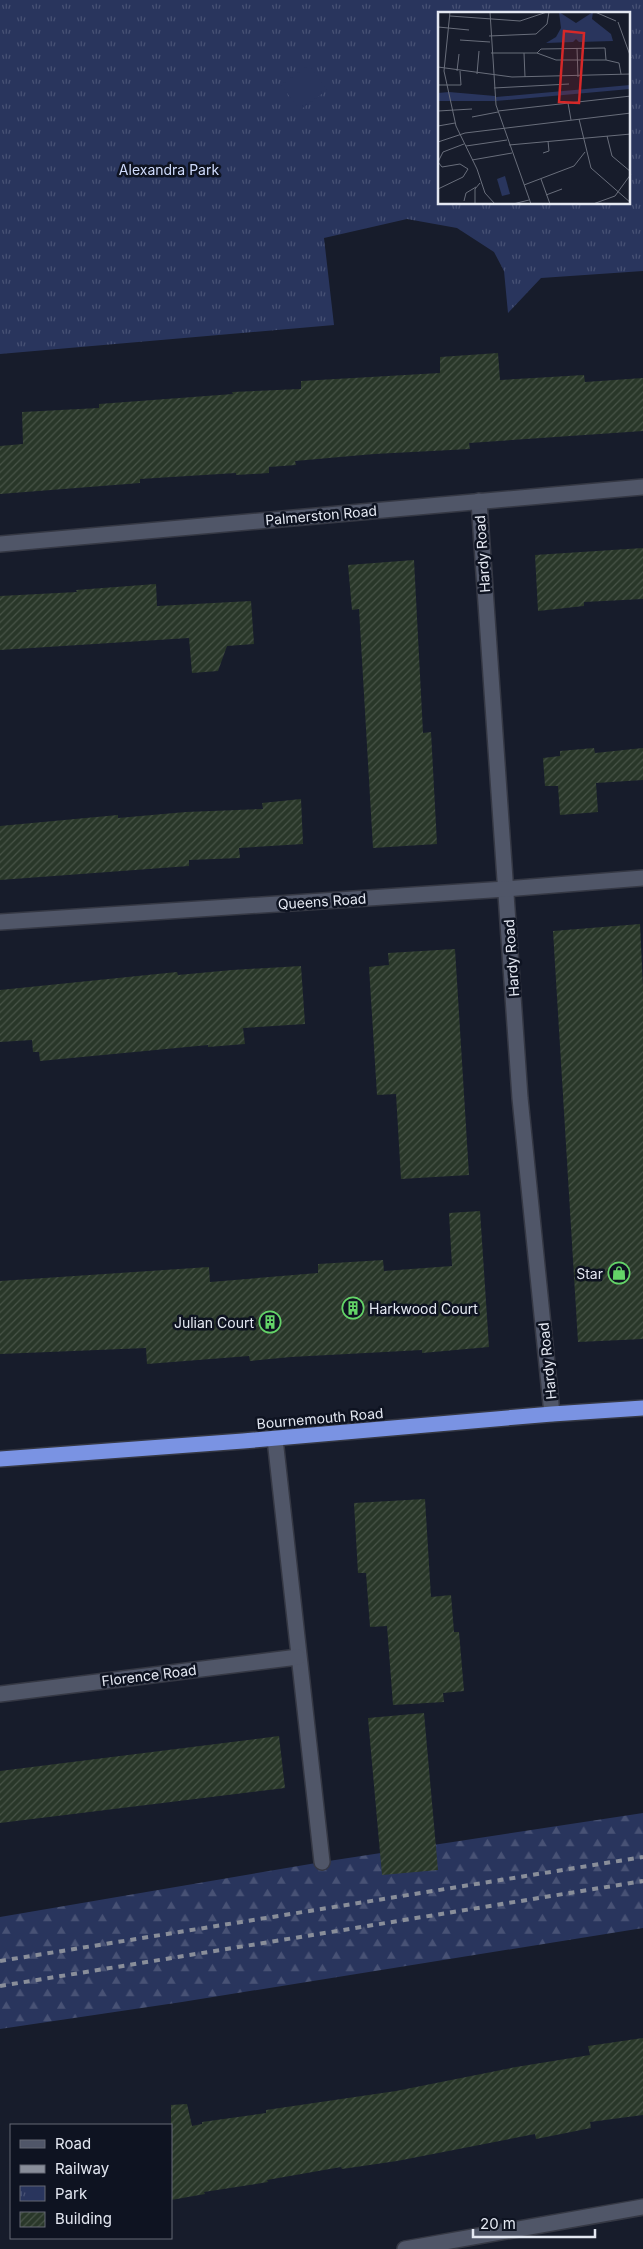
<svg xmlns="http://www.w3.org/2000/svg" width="643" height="2249" font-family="Inter,sans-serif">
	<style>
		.forest { fill: url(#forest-firs) }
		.park { fill: url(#park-tufts); fill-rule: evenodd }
		.pitch { fill: #29355d }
		.building { fill: url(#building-hatch) }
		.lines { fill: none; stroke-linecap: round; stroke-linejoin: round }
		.street-casing { stroke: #353844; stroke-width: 18 }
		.highway-casing { stroke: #353844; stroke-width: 18 }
		.street { stroke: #505668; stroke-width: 15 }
		.highway { stroke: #7a93e3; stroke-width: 15 }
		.rail { stroke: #898e9a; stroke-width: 4; stroke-dasharray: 6 6; stroke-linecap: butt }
		.labels { text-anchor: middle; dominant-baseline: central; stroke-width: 5; stroke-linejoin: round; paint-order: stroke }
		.park-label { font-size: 14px; fill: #cfdbfc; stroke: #0e1321 }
		.street-label { font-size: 14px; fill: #e4e8f2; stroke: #0e1321 }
		.poi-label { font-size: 14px; fill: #e4e8f2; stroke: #0e1321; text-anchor: end }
		.inset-road { fill: none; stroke: #696e7b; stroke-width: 1 }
		.view { fill: #d62828; fill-opacity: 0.15; stroke: #d62828; stroke-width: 2.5 }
		.inset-edge { fill: none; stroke: #e4e8f2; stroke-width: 2.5 }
	</style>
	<defs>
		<pattern id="forest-firs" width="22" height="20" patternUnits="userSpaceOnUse" patternTransform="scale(1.25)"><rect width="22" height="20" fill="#29355d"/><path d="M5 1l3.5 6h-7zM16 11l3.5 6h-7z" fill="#485275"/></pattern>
		<pattern id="park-tufts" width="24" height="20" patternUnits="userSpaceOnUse" patternTransform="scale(1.25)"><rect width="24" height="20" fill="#29355d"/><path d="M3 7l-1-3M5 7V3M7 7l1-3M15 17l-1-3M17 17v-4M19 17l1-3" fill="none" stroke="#485275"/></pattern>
		<pattern id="building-hatch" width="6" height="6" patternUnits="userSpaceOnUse" patternTransform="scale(1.25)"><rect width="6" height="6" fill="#293729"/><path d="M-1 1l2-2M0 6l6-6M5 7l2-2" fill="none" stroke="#485448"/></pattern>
	</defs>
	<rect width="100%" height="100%" fill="#171c2b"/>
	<polygon class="forest" points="643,1813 643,1928 182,2002 0,2029 0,1917 322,1862"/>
	<path class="park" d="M0,0H643V271L541,278L508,313L504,271L494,252L457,228L407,219L324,238L334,325L0,354ZM439,14H629V204H439Z"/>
	<polygon class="pitch" points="309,65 327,90 300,110 281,85"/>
	<g class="building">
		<polygon points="498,353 500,380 584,375 585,382 643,378 643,431 469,443 470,449 374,454 295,461 296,465 269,467 269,473 236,475 236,473 140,479 140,483 0,494 0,446 23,444 22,412 99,408 99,404 233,394 232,392 301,389 301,381 440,373 440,357"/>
		<polygon points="643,548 643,599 584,602 584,606 538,611 535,555"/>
		<polygon points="414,560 423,733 431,732 437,844 373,848 359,609 352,610 348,565"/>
		<polygon points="156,584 157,606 251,601 254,644 227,646 218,671 192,673 189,638 0,650 0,596 77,592 76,590"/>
		<polygon points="594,748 595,753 643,748 643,780 596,783 598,812 560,815 558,786 545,786 543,758 560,756 560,751"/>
		<polygon points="301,799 303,844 239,848 240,858 189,860 189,866 0,880 0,826 118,815 118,818 186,812 263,809 262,803"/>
		<polygon points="640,924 643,988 643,1339 578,1342 553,931"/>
		<polygon points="455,949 469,1175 401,1179 396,1094 377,1095 369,967 389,965 388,953"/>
		<polygon points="301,966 305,1024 243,1028 245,1044 208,1047 208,1045 40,1061 39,1052 33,1052 32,1040 0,1042 0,990 177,972 178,975 232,970"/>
		<polygon points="480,1211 489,1347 422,1353 422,1350 291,1357 250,1361 249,1356 147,1364 146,1348 0,1354 0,1281 209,1267 210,1282 318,1273 318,1264 383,1260 384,1271 452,1266 449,1213"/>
		<polygon points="425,1499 431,1597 451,1595 454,1632 459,1632 464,1691 443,1693 444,1702 393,1705 387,1626 370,1627 366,1573 358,1573 354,1503"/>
		<polygon points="424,1713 438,1870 382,1875 368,1718"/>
		<polygon points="279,1736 285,1788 0,1823 0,1771"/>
		<polygon points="643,2038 643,2115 590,2122 591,2128 536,2139 535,2134 397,2161 342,2169 341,2167 267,2180 268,2182 204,2192 205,2194 171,2200 171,2105 187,2104 192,2126 202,2124 202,2122 266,2113 266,2110 396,2091 516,2067 590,2055 588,2046"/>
	</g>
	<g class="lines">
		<g class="street-casing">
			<g id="street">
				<polyline points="479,501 520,1098 552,1414"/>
				<polyline points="0,544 643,487"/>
				<polyline points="0,922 506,889 643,878"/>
				<polyline points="275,1439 322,1862"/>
				<polyline points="0,1694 298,1657"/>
				<polyline points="405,2249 643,2207"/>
			</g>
		</g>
		<g class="highway-casing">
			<polyline id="highway" points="0,1459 243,1441 552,1414 643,1408"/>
		</g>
		<use href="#street" class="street"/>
		<use href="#highway" class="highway"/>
		<g class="rail">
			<polyline points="0,1961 643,1857"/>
			<polyline points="0,1986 643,1881"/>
		</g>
	</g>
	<defs>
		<g id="shop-ring" transform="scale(1.125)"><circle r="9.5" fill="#0e1321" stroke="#64d468" stroke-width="1.5"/><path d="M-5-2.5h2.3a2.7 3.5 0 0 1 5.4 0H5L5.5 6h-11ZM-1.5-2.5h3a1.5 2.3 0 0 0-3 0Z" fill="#64d468"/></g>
		<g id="building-ring" transform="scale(1.125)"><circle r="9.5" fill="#0e1321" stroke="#64d468" stroke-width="1.5"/><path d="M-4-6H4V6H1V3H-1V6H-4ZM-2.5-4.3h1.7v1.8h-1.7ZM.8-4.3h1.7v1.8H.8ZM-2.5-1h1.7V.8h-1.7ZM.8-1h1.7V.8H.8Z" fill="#64d468"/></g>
	</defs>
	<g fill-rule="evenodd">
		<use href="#shop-ring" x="619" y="1273"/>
		<use href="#building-ring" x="353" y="1308"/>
		<use href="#building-ring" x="270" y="1322"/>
	</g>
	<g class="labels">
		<g class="park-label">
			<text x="169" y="169">Alexandra Park</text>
		</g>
		<g class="street-label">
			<text transform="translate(321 515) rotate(-5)">Palmerston Road</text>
			<text transform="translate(482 554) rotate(-94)">Hardy Road</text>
			<text transform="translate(322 901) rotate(-4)">Queens Road</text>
			<text transform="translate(511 958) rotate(-94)">Hardy Road</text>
			<text transform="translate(547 1361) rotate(-96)">Hardy Road</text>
			<text transform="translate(320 1418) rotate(-5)">Bournemouth Road</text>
			<text transform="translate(149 1675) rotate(-7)">Florence Road</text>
		</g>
		<g class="poi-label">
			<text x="603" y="1273">Star</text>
			<text x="369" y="1308" text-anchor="start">Harkwood Court</text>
			<text x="254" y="1322">Julian Court</text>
		</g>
	</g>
	<g transform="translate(438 12)">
		<rect width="192" height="192" fill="#171c2b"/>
		<path d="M192,73V77L58,89V85ZM11,80L57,84V89H0V81Z" fill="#29355d"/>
		<path d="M121,0L138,11L155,0L154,7L173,22L175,29L141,30L138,27L135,30L108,31L118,25L123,16Z" fill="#29355d"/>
		<path d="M67,164L72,182L64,184L59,167Z" fill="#29355d"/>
		<path class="inset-road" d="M12,0L6,59L18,114L39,157L47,181L57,192M52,0L58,93L93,192M157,0L178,9M12,4L82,9L109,0M180,10L193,46M0,15L31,18M51,24L98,22L109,12L111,0M22,28L52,30M139,36L140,65M53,41H99L118,48H168M86,41L87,65M99,41L103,37L167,36L168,48L181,51L183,62M0,55L74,65L193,62M19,59L21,42M39,62L41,39M0,73H23L22,59M56,76L131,72M130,91L133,108M0,99L34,97M60,99L193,84M34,105L60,100M141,107L153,156L193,191M0,114L17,111M169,124L174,144L193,160M0,130L27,121L193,101M26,132L5,140L0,150L4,155L22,152L30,157M71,133L193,122M28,134L69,128M105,141L111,139L110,129M34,148L74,141M103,167L112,192M86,173L136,154L147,140M0,177L25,165L30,157M108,183L124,177M26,189L28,181L38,175M37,192V177L42,171M75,192L91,188M155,192L177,184L193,162"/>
		<path class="view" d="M126,19L146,21L141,91L121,90Z"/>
		<rect width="192" height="192" class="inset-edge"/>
	</g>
	<rect x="10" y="2124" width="162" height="115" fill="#0e1321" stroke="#646875"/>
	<rect x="20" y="2140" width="25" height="8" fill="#505668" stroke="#646875"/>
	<text x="55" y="2149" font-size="15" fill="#e4e8f2">Road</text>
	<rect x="20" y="2165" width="25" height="8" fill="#898e9a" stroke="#646875"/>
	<text x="55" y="2174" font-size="15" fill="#e4e8f2">Railway</text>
	<rect x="20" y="2186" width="25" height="15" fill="url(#park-tufts)" stroke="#646875"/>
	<text x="55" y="2199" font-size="15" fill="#e4e8f2">Park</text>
	<rect x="20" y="2212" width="25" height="15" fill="url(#building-hatch)" stroke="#646875"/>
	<text x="55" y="2224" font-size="15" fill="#e4e8f2">Building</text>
	<path d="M473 2229v8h122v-8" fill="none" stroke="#e4e8f2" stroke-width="2.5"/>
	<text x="480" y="2229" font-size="15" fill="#e4e8f2" stroke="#0e1321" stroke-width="4" paint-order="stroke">20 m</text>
</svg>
